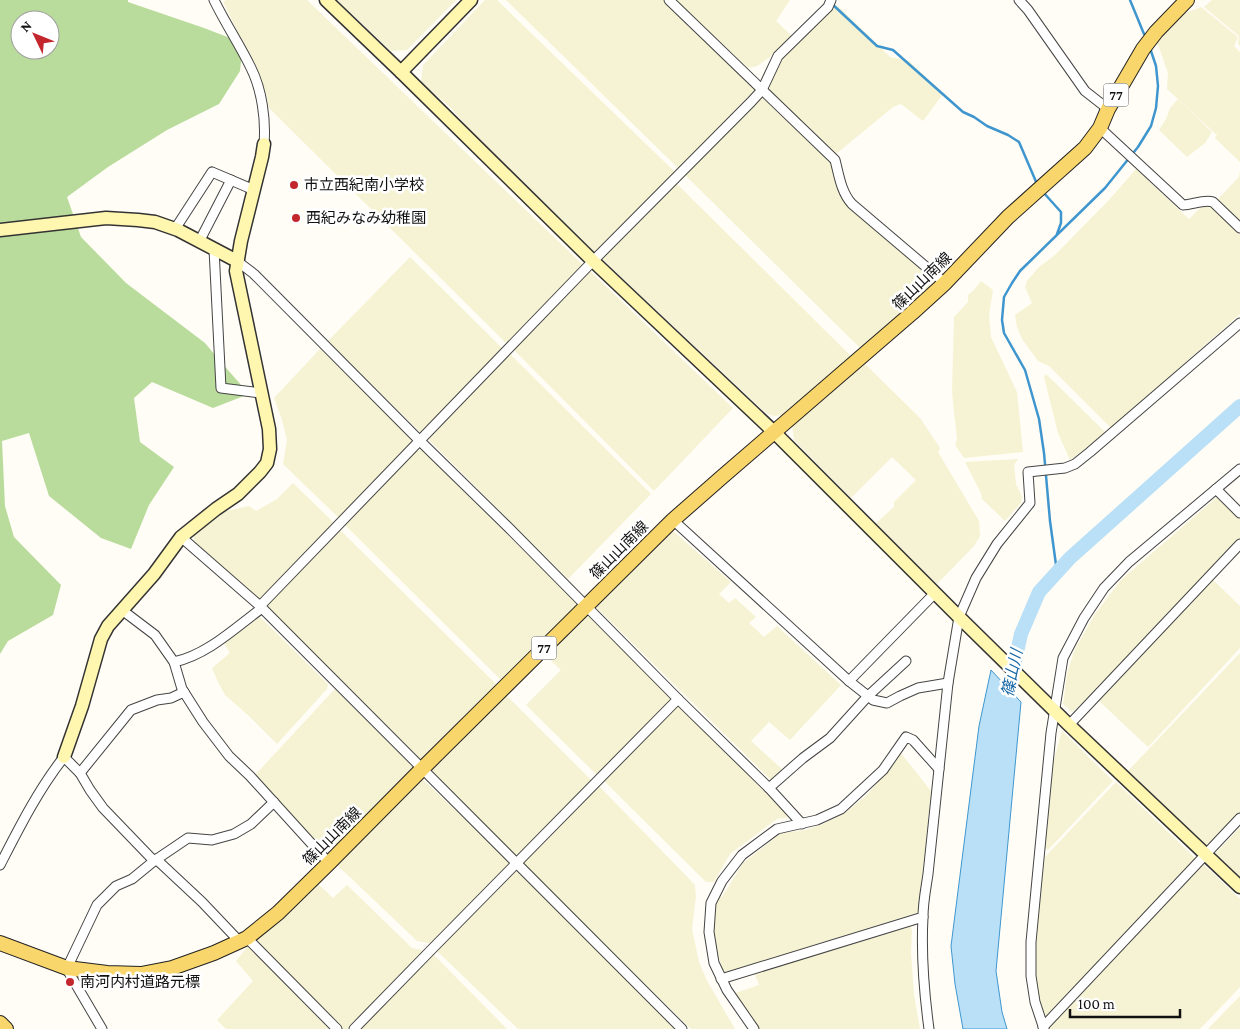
<svg xmlns="http://www.w3.org/2000/svg" width="1240" height="1029" font-family="'Crimson Pro','Noto Sans JP',serif">
	<style>
		.farmland { fill: #f6f3d4 }
		.forest { fill: #b9dc9c; fill-rule: evenodd }
		.water { fill: #b9e0f7; stroke: #3f96cf }
		.lines { fill: none; stroke-linecap: round; stroke-linejoin: round }
		.stream { stroke: #3f96cf; stroke-width: 2.5 }
		.river { stroke: #b9e0f7; stroke-width: 14 }
		.street-casing { stroke: #444; stroke-width: 11 }
		.secondary-casing { stroke: #333; stroke-width: 15 }
		.primary-casing { stroke: #222; stroke-width: 16 }
		.street { stroke: #fff; stroke-width: 9 }
		.secondary { stroke: #fff6b0; stroke-width: 12 }
		.primary { stroke: #f9d66b; stroke-width: 14 }
		.poi-dot { fill: #c4262e; stroke: #fff; stroke-width: 2 }
		.labels { text-anchor: middle; dominant-baseline: central; stroke-width: 5; stroke-linejoin: round; paint-order: stroke }
		.shield { fill: #fff; stroke: #585858; stroke-width: 1 }
		.shield-label { font-size: 14px; font-weight: bold; fill: #111 }
		.poi-label { font-size: 15px; fill: #111; stroke: #fff; text-anchor: start }
		.street-label { font-size: 15px; fill: #111; stroke: #fff }
		.water-label { font-size: 16px; font-style: italic; fill: #1768a6; stroke: #fff }
	</style>
	<rect width="100%" height="100%" fill="#fffdf5"/>
	<g class="farmland">
		<polygon points="226,0 307,0 583,265 508,345 269,108 266,94 256,69 223,2"/>
		<polygon points="337,0 456,0 407,50 391,51"/>
		<polygon points="485,0 497,0 676,173 595,254 468,128 451,108 421,82 423,65"/>
		<polygon points="506,0 664,0 756,90 679,169"/>
		<polygon points="676,0 790,0 776,21 792,36 770,57 757,66 748,68"/>
		<polygon points="1212,0 1240,0 1240,46 1238,44 1239,36 1204,7"/>
		<polygon points="837,5 890,57 909,61 943,94 923,121 901,104 893,107 836,154 768,90 779,62"/>
		<polygon points="1201,7 1238,37 1234,46 1240,52 1240,162 1215,138 1217,135 1167,89 1168,73 1159,47 1156,42 1178,16"/>
		<polygon points="761,95 831,163 844,202 936,280 934,285 860,348 685,175"/>
		<polygon points="1178,99 1212,132 1205,143 1187,157 1159,130 1166,119 1170,108"/>
		<polygon points="1136,169 1189,219 1202,206 1208,204 1240,234 1240,314 1111,428 1049,366 1038,361 1022,339 1017,327 1015,315 1032,303 1025,287 1027,281 1039,267 1055,255 1109,200"/>
		<polygon points="1240,170 1240,221 1217,200 1239,177"/>
		<polygon points="675,182 852,357 784,415 775,416 767,414 602,259"/>
		<polygon points="410,257 504,350 423,435 328,341"/>
		<polygon points="590,271 733,408 654,491 513,349"/>
		<polygon points="981,281 993,290 989,315 991,337 1017,392 1023,452 964,458 955,445 957,440 952,392 954,317 968,302 968,295 974,290"/>
		<polygon points="320,349 411,438 410,446 340,519 283,464 287,440 282,420 274,398"/>
		<polygon points="510,354 651,494 568,579 430,441 429,437"/>
		<polygon points="864,363 920,418 940,448 938,452 979,521 980,536 974,546 937,584 875,524 894,507 894,502 916,480 892,457 851,498 794,440 792,425"/>
		<polygon points="1046,374 1105,432 1089,446 1070,460 1058,433 1044,377"/>
		<polygon points="422,450 576,602 576,609 503,682 345,525 416,451"/>
		<polygon points="1018,459 1014,465 1016,484 1022,497 1021,503 1005,521 982,499 981,493 965,462"/>
		<polygon points="293,483 336,525 260,602 194,542 194,536 222,512 249,506 256,511 277,499"/>
		<polygon points="1217,497 1240,519 1240,540 1091,696 1072,712 1063,704 1067,674 1075,649 1095,614 1121,580"/>
		<polygon points="340,530 498,686 422,764 265,606"/>
		<polygon points="672,530 731,582 719,594 729,603 735,598 756,617 749,623 764,637 777,626 841,685 790,740 769,722 751,741 782,769 771,780 595,606"/>
		<polygon points="1212,579 1240,606 1240,648 1148,747 1098,700"/>
		<polygon points="588,613 674,698 598,776 526,705 561,670 545,655"/>
		<polygon points="260,617 328,684 327,689 277,744 249,716 225,695 218,682 212,668 230,653 224,643"/>
		<polygon points="1240,653 1240,815 1207,849 1127,772"/>
		<polygon points="335,689 415,769 337,847 329,839 321,848 255,775"/>
		<polygon points="505,694 591,780 520,855 515,856 430,770"/>
		<polygon points="679,704 790,814 788,817 777,819 730,854 714,882 706,882 603,780"/>
		<polygon points="1062,731 1113,781 1048,850 1044,847 1052,766"/>
		<polygon points="900,752 931,791 919,912 727,973 723,971 713,939 714,904 718,896 722,897 743,863 781,833 805,830 823,824 846,812 867,795 884,775"/>
		<polygon points="420,777 511,862 433,944 417,941 334,862"/>
		<polygon points="1116,782 1197,860 1046,1020 1044,1019 1038,995 1035,970 1036,929 1045,857"/>
		<polygon points="598,785 695,885 696,896 692,929 699,962 706,979 735,1029 691,1029 521,862"/>
		<polygon points="1240,827 1240,879 1214,855"/>
		<polygon points="1203,864 1240,899 1240,987 1200,1029 1049,1029 1048,1025"/>
		<polygon points="513,869 517,869 679,1029 518,1029 436,950"/>
		<polygon points="315,881 333,898 347,885 412,948 426,951 349,1029 342,1029 256,943 254,937"/>
		<polygon points="909,923 912,931 911,952 914,995 920,1029 758,1029 733,994 759,985 754,972"/>
		<polygon points="248,946 330,1029 226,1029 217,1020 253,981 236,961"/>
		<polygon points="432,953 507,1029 358,1029"/>
		<polygon points="1240,996 1240,1029 1208,1029"/>
	</g>
	<path class="forest" d="M0,0H128V2L204,28L243,43L240,71L219,104L167,130L108,167L67,197L81,237L126,283L205,343L220,361L249,394L213,408L152,382L134,398L140,442L174,467L149,505L131,549L101,538L49,496L29,433L2,441L5,506L14,537L61,585L53,615L8,641L0,654ZM20,20H50V50H20Z"/>
	<polygon class="water" points="991,670 1021,702 996,971 1002,1012 1007,1029 963,1029 955,984 951,946 979,726"/>
	<g class="lines">
		<g class="stream">
			<polyline points="1130,0 1144,34"/>
			<polyline points="831,3 877,46 893,50 963,112 974,117 987,126 1008,135 1019,142 1037,184"/>
			<polyline points="1043,192 1061,212 1061,223 1057,234"/>
			<polyline points="1057,572 1050,521 1044,453 1039,419 1025,370 1004,333 1002,320 1004,297 1012,283 1020,271 1105,188 1138,147 1151,126 1156,108 1158,86 1156,66 1151,51"/>
		</g>
		<polyline class="river" points="1005,707 1021,634 1039,592 1070,558 1240,406"/>
		<g class="street-casing">
			<g id="street">
				<path d="M214,0C225,23 240,45 251,68C262,90 266,120 264,144"/>
				<path d="M669,0L835,160C839,175 841,192 852,204L945,283"/>
				<polyline points="1019,0 1028,10 1085,91 1108,109"/>
				<path d="M1100,128L1183,205C1192,205 1204,199 1213,202L1240,228"/>
				<polyline points="175,229 212,172 254,190"/>
				<polyline points="199,242 231,180"/>
				<polyline points="214,249 221,388 261,393"/>
				<polyline points="237,261 254,274 420,441 509,528 678,699 769,788 802,824"/>
				<polyline points="1216,489 1240,513"/>
				<polyline points="673,520 849,681 873,700 887,703 900,696 918,688 948,683"/>
				<polyline points="181,537 260,606 682,1029"/>
				<polyline points="260,606 593,261 751,102 762,90 778,56 828,7 831,0"/>
				<polyline points="122,610 155,635 174,662 182,689 203,722 229,756 250,776 329,863"/>
				<path d="M174,662C207,655 235,628 262,608"/>
				<polyline points="849,681 935,593"/>
				<polyline points="1069,725 1240,544"/>
				<polyline points="80,773 131,710 157,700 171,698 184,692"/>
				<polyline points="769,788 803,758 830,738 868,696 906,661"/>
				<polyline points="156,859 202,902 240,942"/>
				<path d="M0,865C19,828 38,790 64,757L80,773L90,790L103,808L154,861"/>
				<polyline points="247,938 337,1029"/>
				<polyline points="721,979 923,917"/>
				<polyline points="1043,1027 1240,818"/>
				<polyline points="102,1029 68,971 67,968 97,905 116,886 132,879 154,861 188,838 212,840 234,834 251,824 274,802"/>
				<polyline points="354,1029 431,950 678,699"/>
				<polyline points="754,1029 727,990 714,963 709,932 711,903 722,881 742,855 777,829 817,820 841,809 883,770 906,737 913,740 939,769"/>
				<path d="M929,1029C924,992 921,954 923,917C923,902 926,888 928,874L948,683L959,617L976,578L997,544L1030,503L1028,472L1065,468L1075,464L1090,452L1240,323"/>
				<polyline points="1044,1029 1035,1002 1031,976 1031,942 1051,733 1063,658 1084,618 1104,588 1129,562 1240,469"/>
			</g>
		</g>
		<g class="secondary-casing">
			<g id="secondary">
				<polyline points="326,0 401,72 593,261 774,432 959,617 1069,725 1240,887"/>
				<polyline points="401,72 471,0"/>
				<polyline points="0,230 106,218 138,220 155,222 178,230 237,261"/>
				<polyline points="64,757 82,706 101,639 108,626 154,574 181,537 216,509 238,494 260,472 267,463 270,449 269,429 236,271 241,241 262,157 264,144"/>
			</g>
		</g>
		<g class="primary-casing">
			<g id="primary">
				<polyline points="0,943 67,968 107,973 141,974 172,968 214,953 247,938 278,913 329,863 423,768 673,520 722,477 912,313 945,283 1008,217 1085,148 1100,128 1108,109 1143,49 1156,32 1187,0"/>
				<polyline points="0,1023 6,1029"/>
			</g>
		</g>
		<use href="#street" class="street"/>
		<use href="#secondary" class="secondary"/>
		<use href="#primary" class="primary"/>
	</g>
	<g class="poi-dot">
		<circle cx="294" cy="185" r="5"/>
		<circle cx="296" cy="218" r="5"/>
		<circle cx="70" cy="982" r="5"/>
	</g>
	<g class="labels">
		<g class="shield">
			<rect x="1103.5" y="83.5" width="25" height="23" rx="4"/>
			<rect x="531.5" y="636.5" width="25" height="23" rx="4"/>
		</g>
		<g class="shield-label">
			<text x="1116" y="95">77</text>
			<text x="544" y="648">77</text>
		</g>
		<g class="poi-label">
			<text x="304" y="185">市立西紀南小学校</text>
			<text x="306" y="218">西紀みなみ幼稚園</text>
			<text x="80" y="982">南河内村道路元標</text>
		</g>
		<g class="street-label">
			<text transform="translate(922 281) rotate(-44)">篠山山南線</text>
			<text transform="translate(619 550) rotate(-45)">篠山山南線</text>
			<text transform="translate(332 836) rotate(-45)">篠山山南線</text>
		</g>
		<g class="water-label">
			<text transform="translate(1012 673) rotate(-78)">篠山川</text>
		</g>
	</g>
	<g transform="translate(35 35) rotate(313)"><circle r="24" fill="#ffffff" stroke="#a0a0a0"/>
	<path d="M0-4L9 19L0 12L-9 19Z" fill="#c4262e"/>
	<text y="-8" font-size="14" font-weight="bold" text-anchor="middle" fill="#111111">N</text>
	</g>
	<path d="M1070 1009v8h110v-8" fill="none" stroke="#111111" stroke-width="2.5"/>
	<text x="1078" y="1009" font-size="15" fill="#111111" stroke="#ffffff" stroke-width="4" paint-order="stroke">100 m</text>
</svg>
